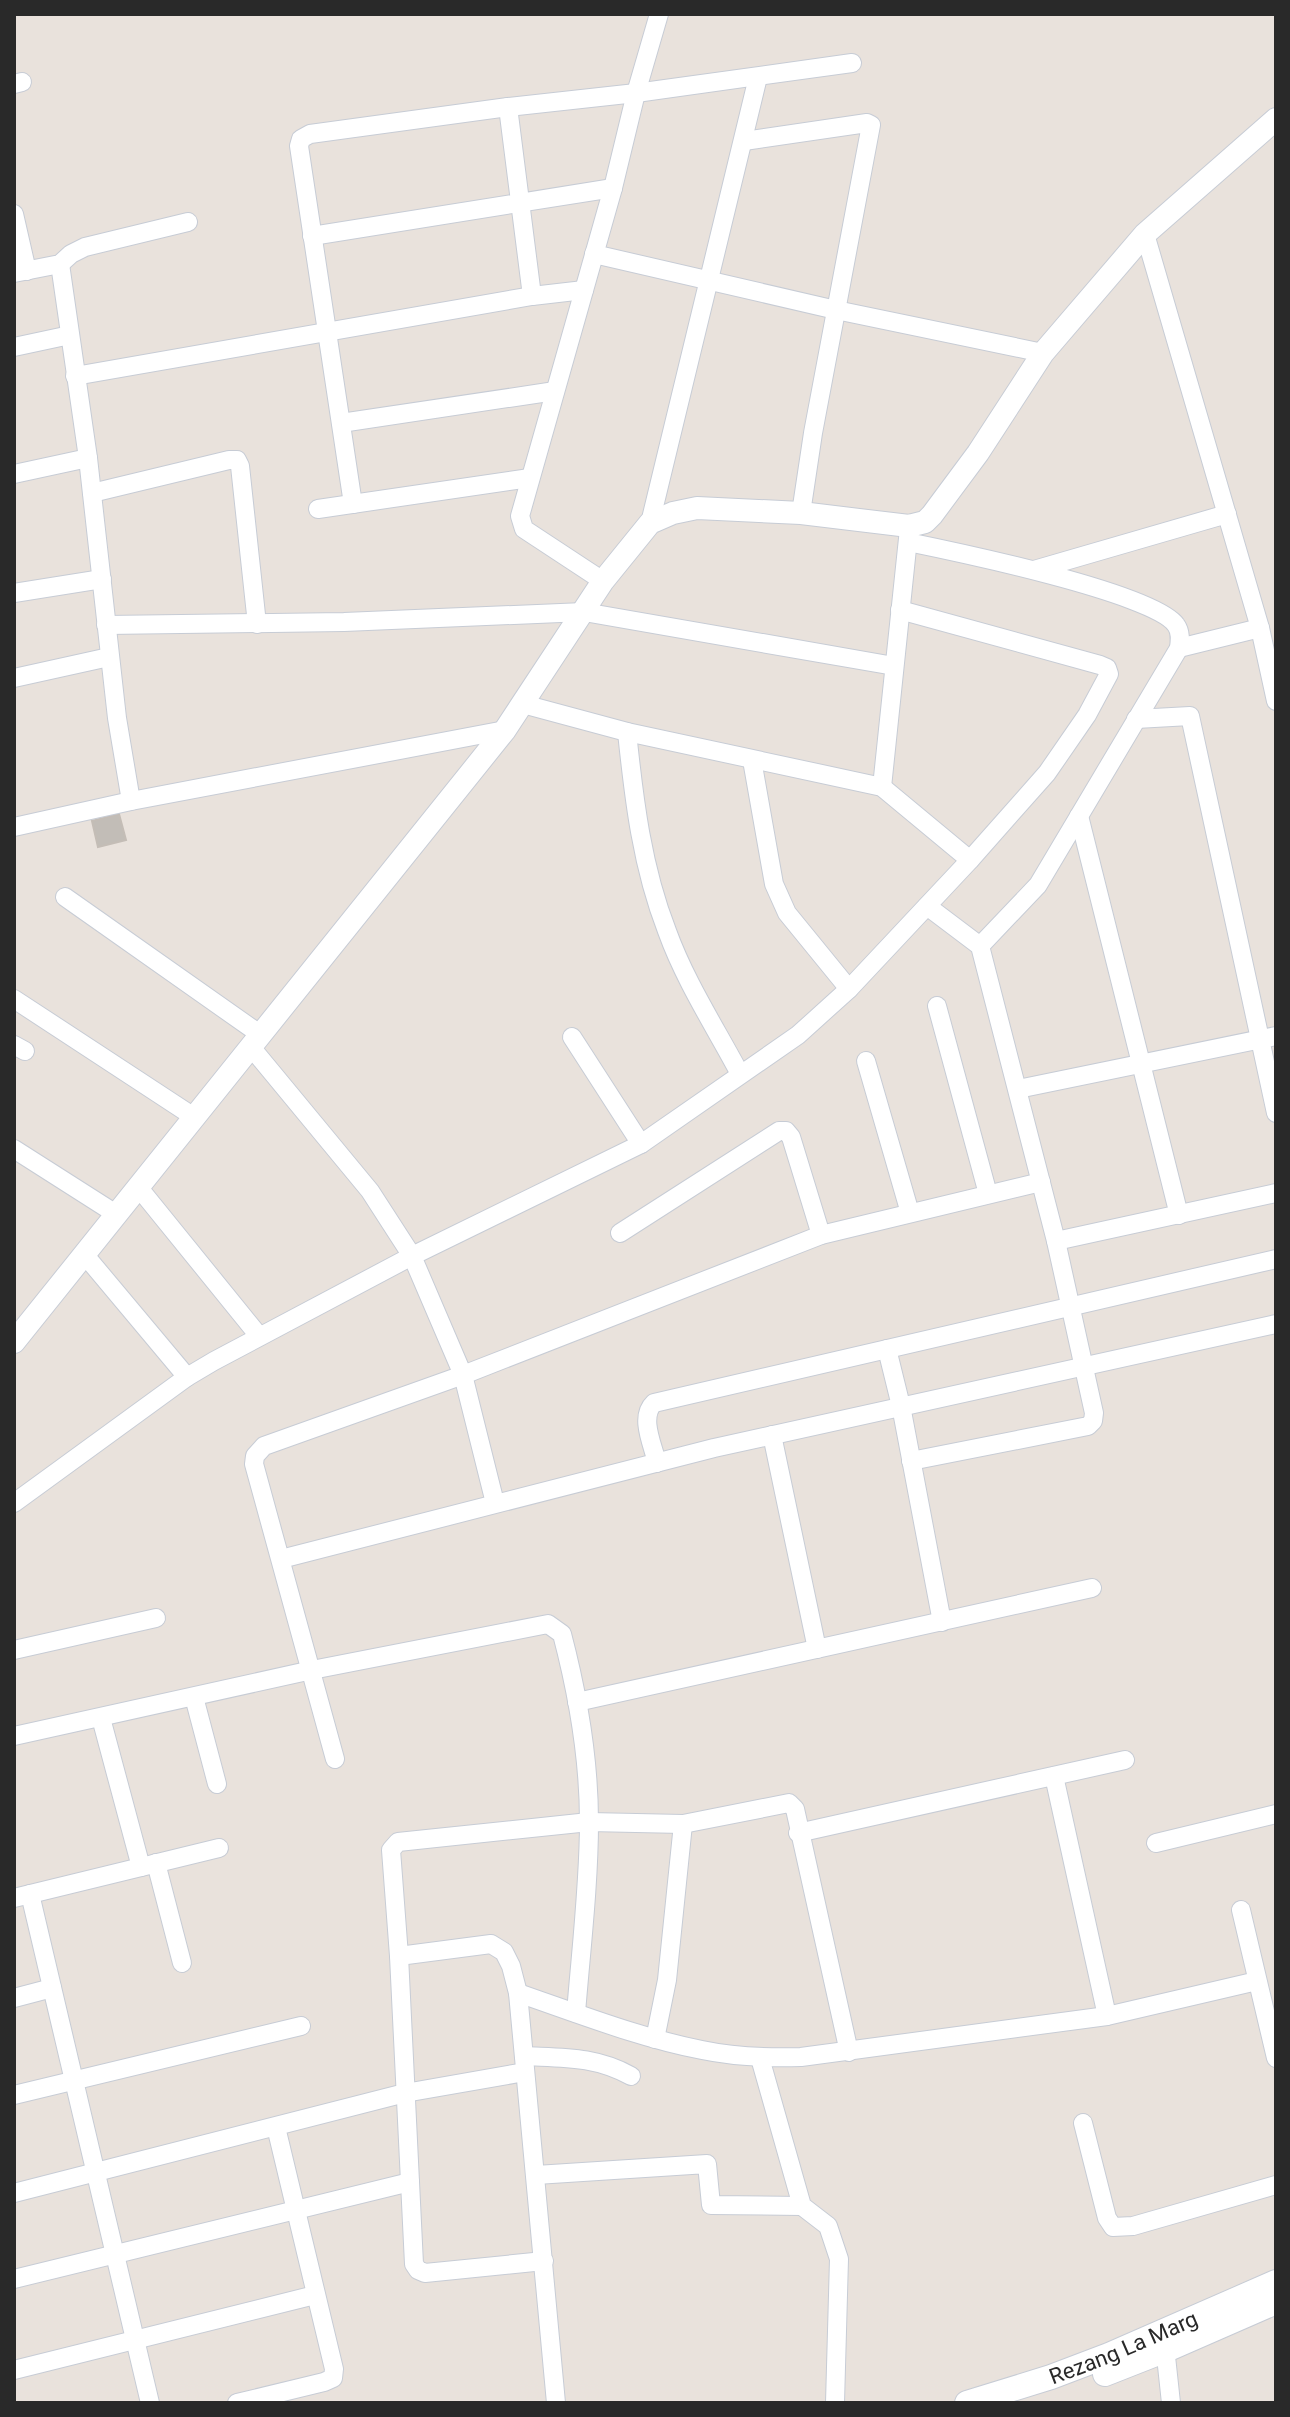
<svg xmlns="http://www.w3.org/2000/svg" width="1290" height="2417" font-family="Roboto,sans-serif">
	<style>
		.building { fill: #c2bdb7; stroke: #c4bdb6; stroke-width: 2 }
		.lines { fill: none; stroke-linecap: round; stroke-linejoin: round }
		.minor-casing { stroke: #c7ccd5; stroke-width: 20 }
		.tertiary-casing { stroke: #c7ccd5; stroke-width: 24 }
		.secondary-casing { stroke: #c7ccd5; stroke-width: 26 }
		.path { stroke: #c3c3c3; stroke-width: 3; stroke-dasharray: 6 4; stroke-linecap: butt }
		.minor { stroke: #fff; stroke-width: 18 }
		.tertiary { stroke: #fff; stroke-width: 22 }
		.secondary { stroke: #fff; stroke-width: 24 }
		.labels { text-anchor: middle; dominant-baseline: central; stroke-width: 6; stroke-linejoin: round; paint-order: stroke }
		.street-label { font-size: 22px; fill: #292929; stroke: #fff }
	</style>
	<rect width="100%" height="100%" fill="#e9e2dc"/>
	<polygon class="building" points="119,814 126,840 98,847 92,821"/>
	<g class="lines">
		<g class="minor-casing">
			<g id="minor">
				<polyline points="14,84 22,82"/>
				<polyline points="508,107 532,296"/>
				<polyline points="744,141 867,123 871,125 813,433 801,513"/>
				<polyline points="14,214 27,271"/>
				<polyline points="1145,234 1260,628 1276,701"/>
				<polyline points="312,236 613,188"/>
				<polyline points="594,254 836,310 1043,353"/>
				<polyline points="60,264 88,458 117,718 131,801"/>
				<polyline points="14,273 60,264 71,254 85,247 188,222"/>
				<polyline points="14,347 70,335"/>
				<polyline points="75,376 532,296 584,290"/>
				<polyline points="341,423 555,391"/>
				<polyline points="14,474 88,458"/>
				<polyline points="92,493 229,460 237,460 240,466 257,624"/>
				<polyline points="353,504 299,146 301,139 310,134 508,107 636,93 852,63"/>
				<polyline points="318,509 530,478"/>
				<polyline points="650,523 758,77"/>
				<path d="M908,542C952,551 1155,593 1176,625C1181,632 1180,640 1179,648L1038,885L980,946"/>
				<polyline points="1034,570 1227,514"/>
				<polyline points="603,581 524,529 520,516 613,188 636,93 659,14"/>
				<polyline points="14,593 102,579"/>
				<polyline points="106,625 344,622 584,612 894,666"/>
				<polyline points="1179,648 1260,628"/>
				<polyline points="14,678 109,657"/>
				<polyline points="523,704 627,732 882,787 970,860"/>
				<polyline points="1136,719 1190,716 1276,1113"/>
				<path d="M627,732C634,800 642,867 667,931C685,981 715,1027 740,1074"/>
				<polyline points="752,760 774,884 787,913 849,989"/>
				<polyline points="882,787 909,529"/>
				<polyline points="1079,816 1179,1215"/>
				<polyline points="14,827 131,801 505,730"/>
				<polyline points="65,897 261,1035"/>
				<polyline points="14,999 194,1117"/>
				<polyline points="937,1006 988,1194"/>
				<polyline points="572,1037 641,1144"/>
				<polyline points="14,1045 25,1051"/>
				<polyline points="251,1047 370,1191 412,1256 463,1375 495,1503"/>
				<polyline points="866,1061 910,1213"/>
				<polyline points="1018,1089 1276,1036"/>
				<polyline points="14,1149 116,1214"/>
				<polyline points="139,1188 259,1336"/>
				<polyline points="620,1233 779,1131 786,1131 791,1137 821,1235"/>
				<polyline points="1056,1241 1276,1193"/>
				<polyline points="84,1254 187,1377"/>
				<polyline points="887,1349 901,1406 942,1622"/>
				<polyline points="772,1435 817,1649"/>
				<polyline points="911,1461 1088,1426 1093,1421 1094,1413 1056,1241 980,946 927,906"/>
				<path d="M657,1463C653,1445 639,1417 654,1403L1276,1259"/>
				<polyline points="14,1503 187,1377 214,1361 412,1256 641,1144 798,1035 849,989 970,860 1047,773 1087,715 1109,674 1107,668 1100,665 900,610"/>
				<polyline points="281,1559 714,1448 1276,1324"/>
				<polyline points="14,1650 156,1618"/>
				<polyline points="194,1697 217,1784"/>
				<polyline points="577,1702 1092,1588"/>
				<polyline points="101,1718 141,1867"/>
				<path d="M14,1736L312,1670L548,1624L562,1634C578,1695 589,1759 589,1822C589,1884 581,1950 576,2013"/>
				<polyline points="335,1759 254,1464 255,1456 264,1446 463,1375 821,1235 1041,1182"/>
				<polyline points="1054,1776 1107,2016"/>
				<polyline points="798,1833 1125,1760"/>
				<polyline points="1156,1843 1276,1814"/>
				<polyline points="156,1863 182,1963"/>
				<polyline points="30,1894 150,2403"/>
				<polyline points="14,1898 219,1848"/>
				<polyline points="1241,1910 1276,2058"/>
				<polyline points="399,1956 491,1944 504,1952 511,1966 518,1993 556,2403"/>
				<path d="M518,1993C579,2014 640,2038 702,2050C735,2057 768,2058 801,2057L1107,2016L1257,1981"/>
				<polyline points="14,1998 52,1988"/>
				<polyline points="655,2039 667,1980 683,1824"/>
				<path d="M524,2056C563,2058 595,2056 631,2076"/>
				<polyline points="760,2058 802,2206 828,2226 839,2259 835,2403"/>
				<polyline points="14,2095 301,2026"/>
				<polyline points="1083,2123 1107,2218 1113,2227 1133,2226 1276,2185"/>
				<polyline points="536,2175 707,2164 711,2205 802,2206"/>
				<polyline points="14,2193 405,2093 525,2072"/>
				<polyline points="544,2261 425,2273 418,2270 414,2264 399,1956 391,1850 398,1842 589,1822 683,1824 789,1803 795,1809 849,2052"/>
				<polyline points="14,2279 410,2182"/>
				<polyline points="1164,2338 1171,2403"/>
				<polyline points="14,2370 315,2295"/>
				<polyline points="237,2403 324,2382 333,2378 334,2369 276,2127"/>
			</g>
		</g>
		<g class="tertiary-casing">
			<polyline id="tertiary" points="14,1342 505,730 603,581 650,523 673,513 697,508 801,513 909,526 925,522 932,515 978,453 1043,353 1145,234 1276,119"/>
		</g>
		<g class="secondary-casing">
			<g id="secondary">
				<polyline points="1105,2374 1166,2350 1276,2302"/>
				<path id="s1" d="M967,2403L1051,2377L1109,2355L1276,2282"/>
			</g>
		</g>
		<polyline class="path" points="394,14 394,16"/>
		<use href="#minor" class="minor"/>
		<use href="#tertiary" class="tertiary"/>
		<use href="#secondary" class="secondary"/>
	</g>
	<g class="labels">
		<g class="street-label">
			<text stroke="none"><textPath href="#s1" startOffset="166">Rezang La Marg</textPath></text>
		</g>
	</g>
	<rect width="1290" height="2417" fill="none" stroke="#292929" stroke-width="32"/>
</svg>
